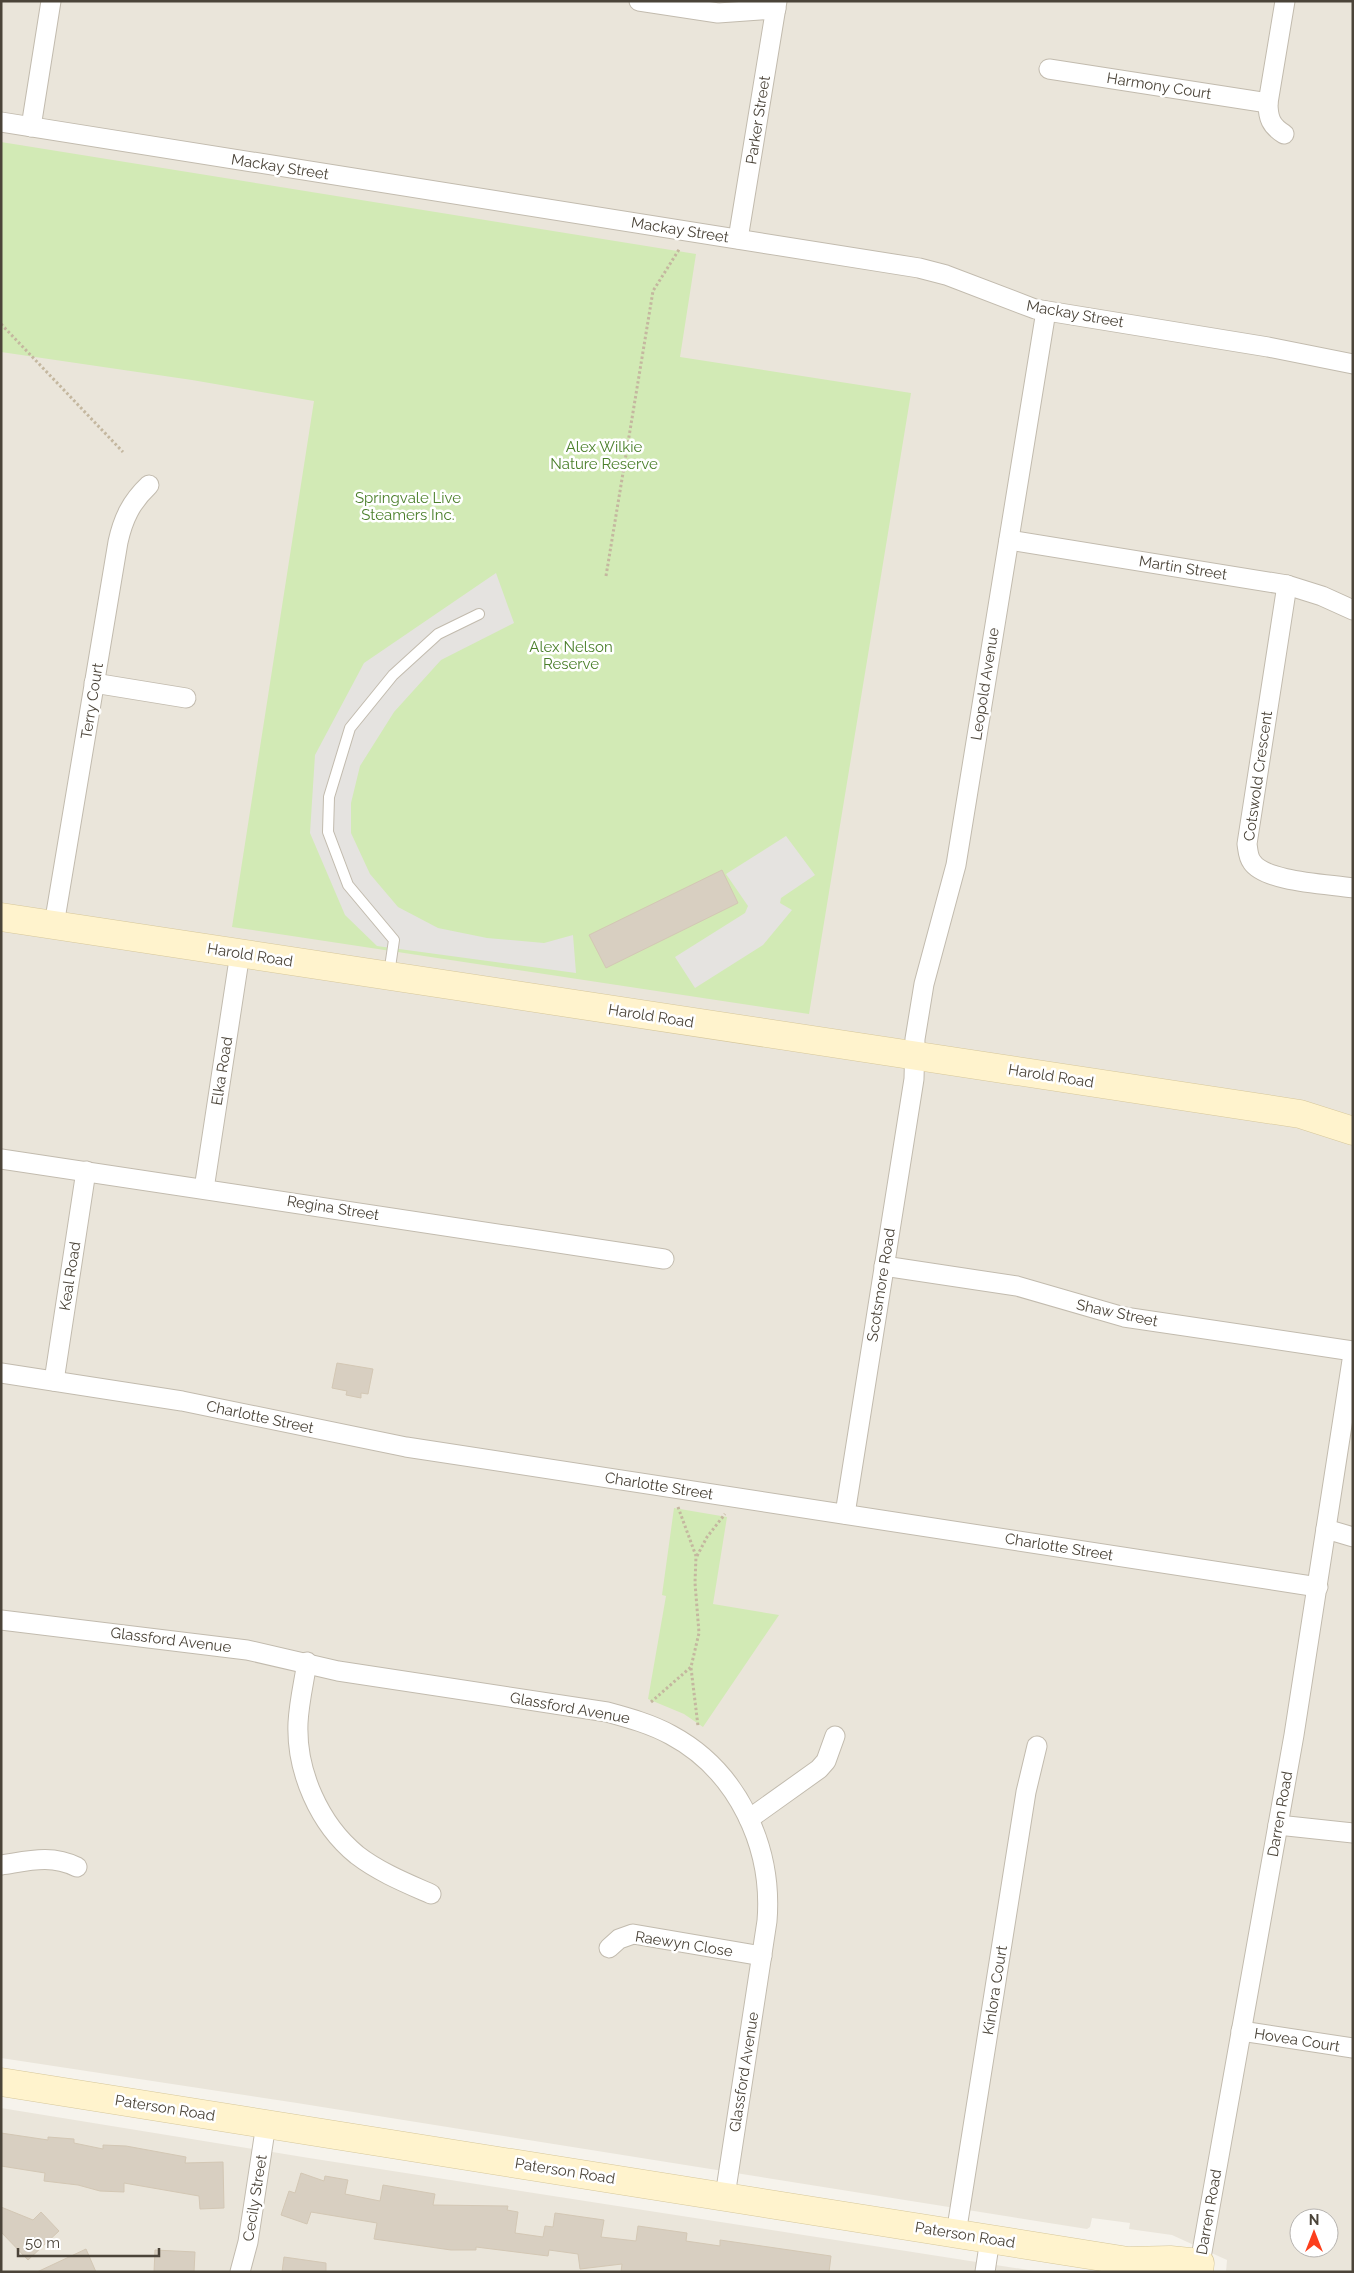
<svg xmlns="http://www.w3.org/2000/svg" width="1354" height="2273" font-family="Raleway,sans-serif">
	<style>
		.residential { fill: #eae5da; fill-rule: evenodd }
		.green { fill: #d2eab5 }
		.parking { fill: #e5e3e0 }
		.building { fill: #d8cfc1; stroke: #d3c7b4 }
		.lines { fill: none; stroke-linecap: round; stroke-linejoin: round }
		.lane-casing { stroke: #c2bbae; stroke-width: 12 }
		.street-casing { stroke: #c2bbae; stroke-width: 21 }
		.secondary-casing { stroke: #d6c79b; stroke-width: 29 }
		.path { stroke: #c4b79f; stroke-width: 3; stroke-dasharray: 2.5 2.5; stroke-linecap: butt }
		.lane { stroke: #fff; stroke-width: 10 }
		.street { stroke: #fff; stroke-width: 19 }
		.secondary { stroke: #fff3cd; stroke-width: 28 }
		.labels { text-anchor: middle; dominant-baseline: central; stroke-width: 5; stroke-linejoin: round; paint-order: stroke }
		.street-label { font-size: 15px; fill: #4b4439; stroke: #fff }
		.park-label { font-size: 15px; fill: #4a7f2a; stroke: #fff }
	</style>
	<rect width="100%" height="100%" fill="#f6f3ec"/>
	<g class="residential">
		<path d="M1,1H1353V2272H1226L1227,2260L1172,2235L1129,2229L1130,2223L1092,2218L1090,2227L1087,2229L297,2103L1,2058ZM1299,2218H1329V2248H1299Z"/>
		<polygon points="1,2108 309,2158 1041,2272 1,2272"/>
	</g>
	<g class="green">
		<polygon points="1,142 696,254 680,357 911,393 809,1014 232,927 314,401 192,380 1,352"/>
		<polygon points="674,1508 727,1517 713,1604 779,1615 703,1727 684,1714 648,1699 666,1596 662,1595"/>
	</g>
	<g class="parking">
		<polygon points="496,573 514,623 441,660 394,712 360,766 351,803 351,833 370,874 398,907 438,928 487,938 544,943 573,935 576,973 377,946 345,915 310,833 315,755 364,663"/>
		<polygon points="786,836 815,875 781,898 780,903 792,910 763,945 695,988 675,957 745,913 748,906 726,874"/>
	</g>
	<g class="building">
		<polygon points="722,870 738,903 606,968 589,935"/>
		<polygon points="337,1363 373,1369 368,1394 361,1393 361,1398 346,1395 347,1391 332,1388"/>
		<polygon points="1,2133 48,2140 48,2137 74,2139 74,2143 103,2149 103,2145 126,2146 186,2157 185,2163 223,2162 224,2208 200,2209 199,2196 124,2183 124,2192 100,2191 78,2185 44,2181 45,2173 1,2166"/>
		<polygon points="301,2173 324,2181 325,2176 348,2180 345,2194 380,2201 383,2185 435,2194 433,2205 508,2206 507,2210 518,2212 515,2233 543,2237 545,2226 553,2227 555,2213 604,2220 601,2237 636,2241 638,2226 687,2233 686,2241 720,2246 720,2240 831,2256 829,2272 621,2272 622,2264 580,2269 578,2254 549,2250 548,2256 476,2247 476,2250 451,2250 374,2239 377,2223 311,2212 307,2224 281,2215 289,2191 295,2193"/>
		<polygon points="1,2207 33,2220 41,2212 59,2231 28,2260 1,2232"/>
		<polygon points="86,2249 96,2272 37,2272"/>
		<polygon points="155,2250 195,2252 194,2272 154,2272"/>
		<polygon points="284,2257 326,2263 326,2272 282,2272"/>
	</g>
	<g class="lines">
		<g class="lane-casing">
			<polyline id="lane" points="389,974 394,940 348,885 328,832 329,797 350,728 393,675 438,634 479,614"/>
		</g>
		<g class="street-casing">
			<g id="street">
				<polyline points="639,1 718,13 776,9"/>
				<polyline points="1049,69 1268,103 1285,1"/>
				<path d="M1268,103C1268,118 1271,126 1284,134"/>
				<polyline points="1,122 919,268 946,275 1035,309 1268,347 1353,364"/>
				<polyline points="31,127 51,1"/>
				<polyline points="738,239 777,1"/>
				<polyline points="1009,540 1287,585 1322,596 1353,610"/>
				<path d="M1287,585L1247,844C1248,850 1248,857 1252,862C1265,882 1329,884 1353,888"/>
				<polyline points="94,683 186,698"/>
				<path d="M54,925L118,542C123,519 131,502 149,485"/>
				<polyline points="1,1159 664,1259"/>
				<polyline points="204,1189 240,953"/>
				<polyline points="884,1266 1017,1286 1124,1317 1353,1351"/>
				<polyline points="1,1373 182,1401 406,1447 1318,1587"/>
				<polyline points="54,1381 86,1171"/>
				<polyline points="845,1514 914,1079 915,1039 924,984 956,865 1046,311"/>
				<polyline points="1326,1529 1353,1537"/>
				<path d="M1,1620L247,1650L338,1671L607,1712C629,1718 651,1724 671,1735C738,1771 773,1847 767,1921L725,2196"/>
				<path d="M307,1662C304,1682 299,1702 298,1723C296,1771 319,1824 357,1855C379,1872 406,1883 431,1894"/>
				<polyline points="749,1819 819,1769 826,1761 835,1736"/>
				<polyline points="1278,1825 1353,1833"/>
				<path d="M1,1865C28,1861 51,1854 77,1867"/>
				<polyline points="609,1948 619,1939 633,1934 762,1956"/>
				<polyline points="1241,2031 1353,2048"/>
				<polyline points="956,2234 1026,1792 1037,1746"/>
				<polyline points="1200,2263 1294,1735 1353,1354"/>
				<polyline points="240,2272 248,2242 266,2124"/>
				<polyline points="985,2272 990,2239"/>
			</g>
		</g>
		<g class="secondary-casing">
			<g id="secondary">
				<polyline points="1,917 1300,1114 1353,1131"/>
				<polyline points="1,2082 1128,2261 1170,2260 1200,2263 1199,2272"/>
			</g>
		</g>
		<g class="path">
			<polyline points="1,324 123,452"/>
			<polyline points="606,576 653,291 680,248"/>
			<polyline points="697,1556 707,1537 725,1514"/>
			<polyline points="691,1668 698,1726"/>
			<polyline points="651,1702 691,1667 699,1633 695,1583 696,1556 678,1507"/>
		</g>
		<use href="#lane" class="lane"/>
		<use href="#street" class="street"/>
		<use href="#secondary" class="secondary"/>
	</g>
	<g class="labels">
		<g class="street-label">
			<text transform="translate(1159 86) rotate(9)">Harmony Court</text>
			<text transform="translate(758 120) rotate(-81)">Parker Street</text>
			<text transform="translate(280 167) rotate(9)">Mackay Street</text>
			<text transform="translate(680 230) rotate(9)">Mackay Street</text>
			<text transform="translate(1075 314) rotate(10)">Mackay Street</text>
			<text transform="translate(1183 568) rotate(9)">Martin Street</text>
			<text transform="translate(985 684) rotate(-81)">Leopold Avenue</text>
			<text transform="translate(92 701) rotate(-81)">Terry Court</text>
			<text transform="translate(1258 776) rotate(-82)">Cotswold Crescent</text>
			<text transform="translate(250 955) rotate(9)">Harold Road</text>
			<text transform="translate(651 1016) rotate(9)">Harold Road</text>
			<text transform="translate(222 1071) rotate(-81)">Elka Road</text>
			<text transform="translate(1051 1076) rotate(9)">Harold Road</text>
			<text transform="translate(333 1208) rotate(9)">Regina Street</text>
			<text transform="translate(70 1276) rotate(-81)">Keal Road</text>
			<text transform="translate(881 1285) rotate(-81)">Scotsmore Road</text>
			<text transform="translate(1117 1313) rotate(12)">Shaw Street</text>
			<text transform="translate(260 1417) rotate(12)">Charlotte Street</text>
			<text transform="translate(659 1486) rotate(9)">Charlotte Street</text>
			<text transform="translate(1059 1547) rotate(9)">Charlotte Street</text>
			<text transform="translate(171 1640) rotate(7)">Glassford Avenue</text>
			<text transform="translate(570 1708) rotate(10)">Glassford Avenue</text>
			<text transform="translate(1280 1814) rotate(-80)">Darren Road</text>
			<text transform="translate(684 1944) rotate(9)">Raewyn Close</text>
			<text transform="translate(995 1990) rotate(-81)">Kinlora Court</text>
			<text transform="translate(1297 2040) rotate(9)">Hovea Court</text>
			<text transform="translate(744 2072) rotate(-81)">Glassford Avenue</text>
			<text transform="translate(165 2108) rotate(9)">Paterson Road</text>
			<text transform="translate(565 2171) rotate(9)">Paterson Road</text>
			<text transform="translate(255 2198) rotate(-81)">Cecily Street</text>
			<text transform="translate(1209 2212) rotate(-80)">Darren Road</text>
			<text transform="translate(965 2235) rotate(9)">Paterson Road</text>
		</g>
		<g class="park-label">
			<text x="604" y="447">Alex Wilkie<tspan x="604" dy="17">Nature Reserve</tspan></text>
			<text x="408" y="498">Springvale Live<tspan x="408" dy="17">Steamers Inc.</tspan></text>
			<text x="571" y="647">Alex Nelson<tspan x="571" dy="17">Reserve</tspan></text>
		</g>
	</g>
	<rect width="1354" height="2273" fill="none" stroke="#4b4439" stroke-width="5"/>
	<g transform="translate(1314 2233)"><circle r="24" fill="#ffffff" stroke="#b7b4b0"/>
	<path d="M0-4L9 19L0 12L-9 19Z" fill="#fc3f1d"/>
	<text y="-8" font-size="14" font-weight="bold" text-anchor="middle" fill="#4b4439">N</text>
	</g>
	<path d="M18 2248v8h141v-8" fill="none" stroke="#4b4439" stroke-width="2.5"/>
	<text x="25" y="2248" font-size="15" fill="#4b4439" stroke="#ffffff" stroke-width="4" paint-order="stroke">50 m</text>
</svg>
